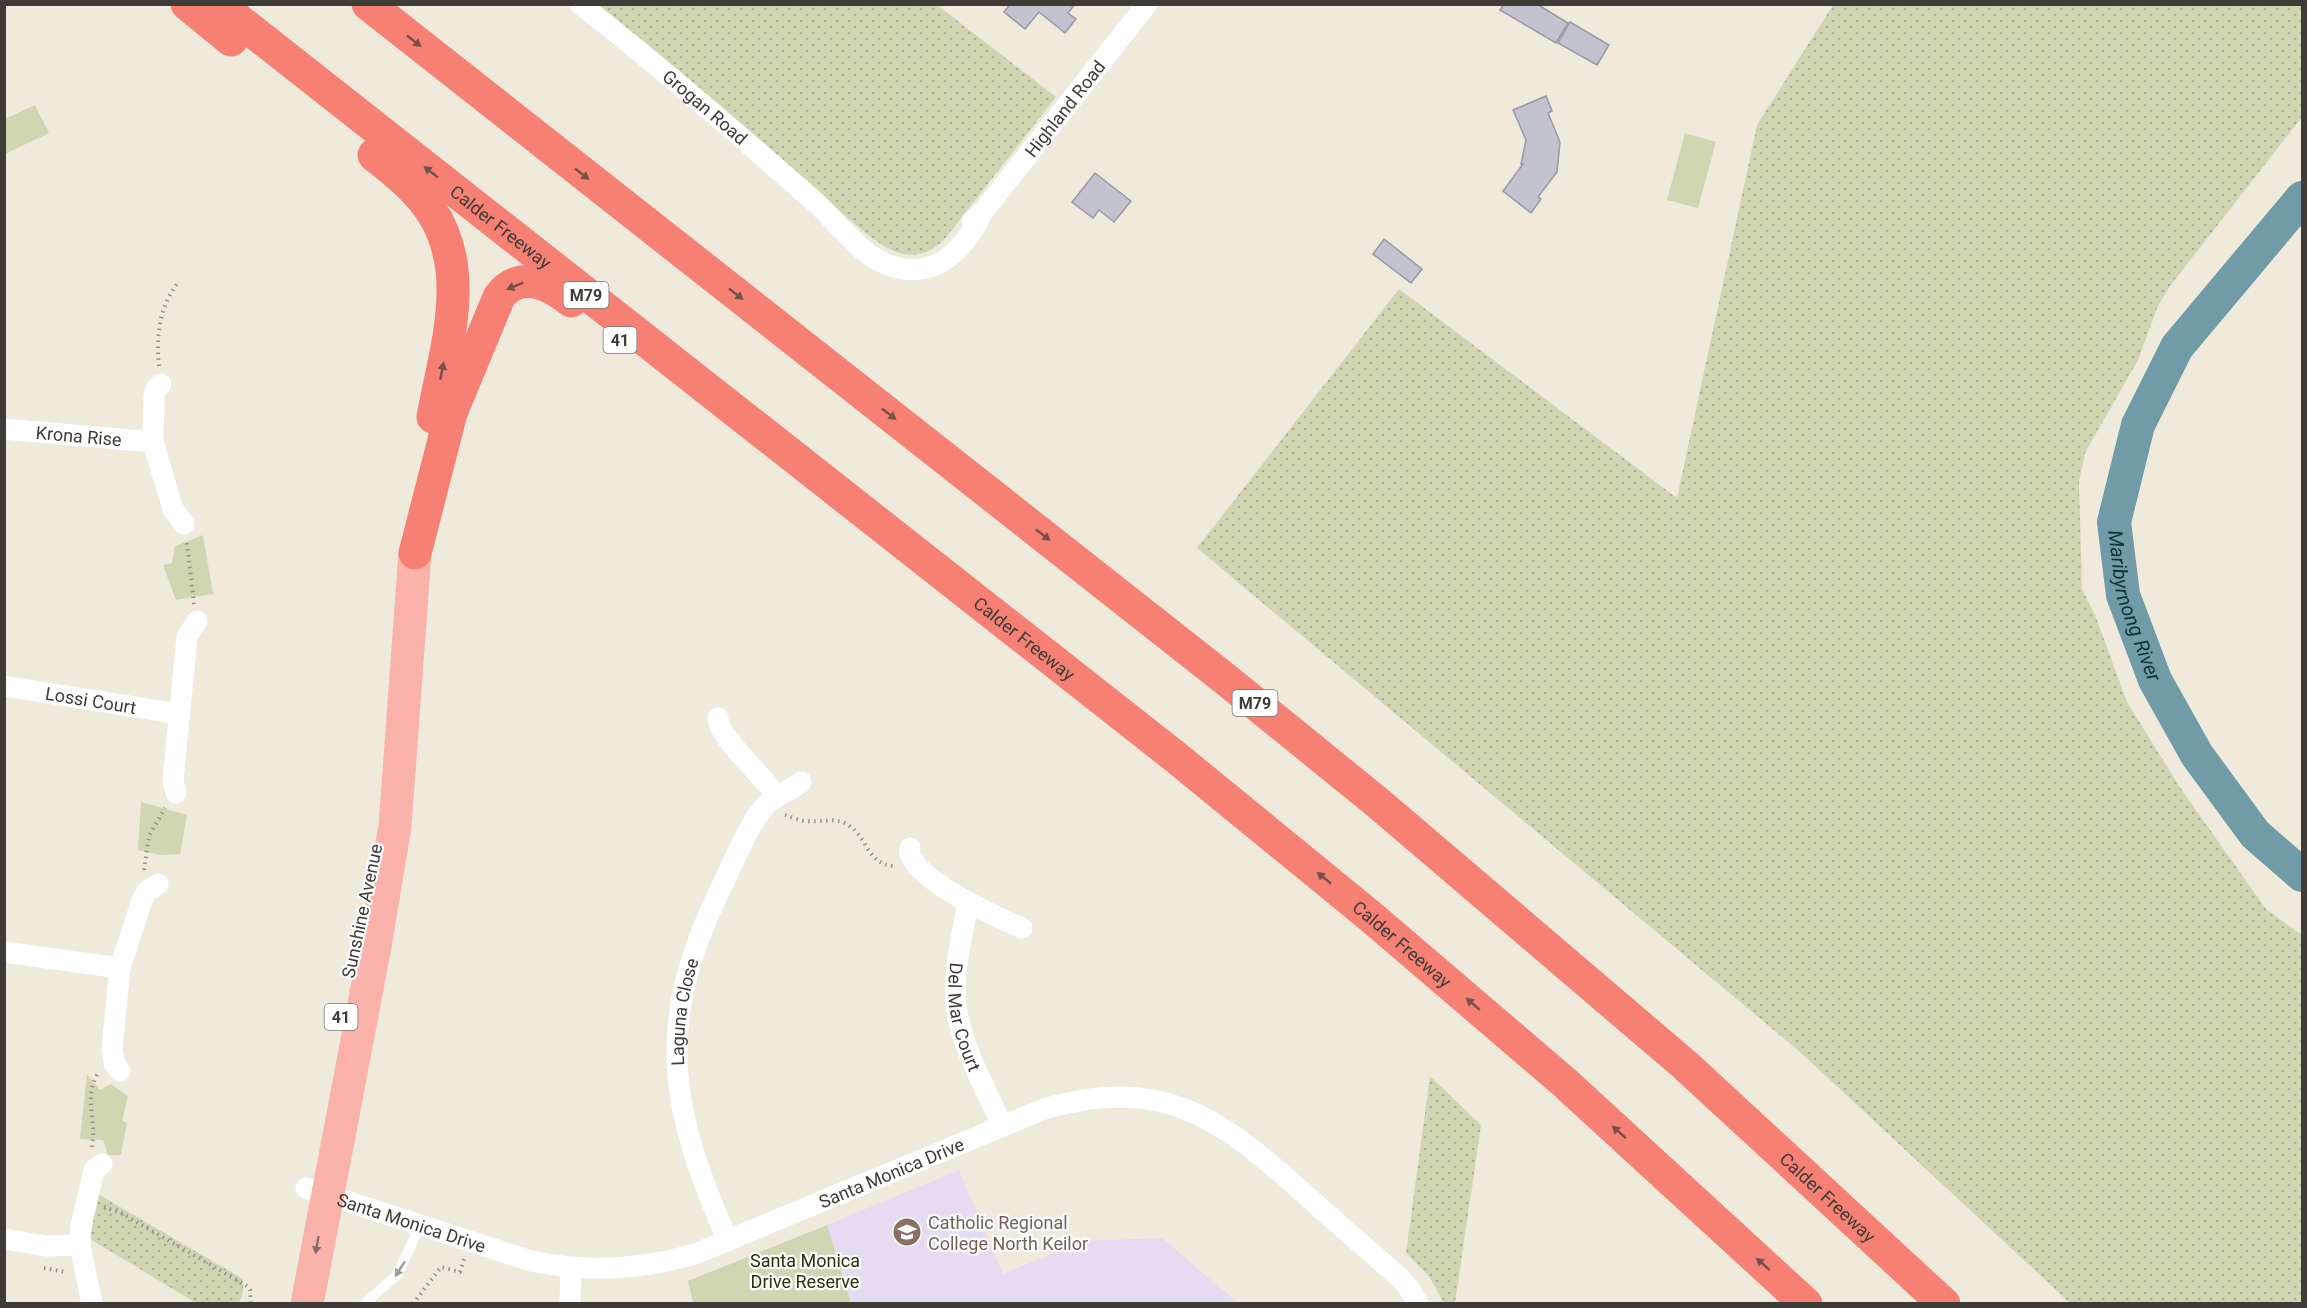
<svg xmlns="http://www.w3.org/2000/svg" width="2307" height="1308" font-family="Roboto,sans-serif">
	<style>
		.education { fill: #e5dcf1 }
		.grass { fill: url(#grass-dots) }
		.green { fill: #d0d5b2 }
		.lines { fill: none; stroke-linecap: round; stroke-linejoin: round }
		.river { stroke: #719ba6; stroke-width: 34 }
		.building { fill: #c3c2cf; stroke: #9998a4; stroke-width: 1.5 }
		.path { stroke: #97938a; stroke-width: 4; stroke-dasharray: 1.5 4.5; stroke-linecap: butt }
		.service { stroke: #fff; stroke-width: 10 }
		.minor { stroke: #fff; stroke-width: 21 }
		.primary { stroke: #f9b3ab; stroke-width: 33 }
		.motorway { stroke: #f58073; stroke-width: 33 }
		.oneway { fill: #765049 }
		.oneway2 { fill: #896c65 }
		.oneway3 { fill: #9f9e9b }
		.labels { text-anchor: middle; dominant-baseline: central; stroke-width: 4.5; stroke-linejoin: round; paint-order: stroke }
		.shield { fill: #fff; stroke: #797673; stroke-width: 1.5 }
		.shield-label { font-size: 16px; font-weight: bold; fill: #3f3c37 }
		.street-label { font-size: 18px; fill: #3f3c37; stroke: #fff }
		.education-label { font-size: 18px; fill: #785e54; stroke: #fff; text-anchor: start }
		.park-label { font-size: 18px; fill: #2d3105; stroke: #fff }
		.water-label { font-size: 20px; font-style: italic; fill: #0b343e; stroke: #fff }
	</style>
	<defs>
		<pattern id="grass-dots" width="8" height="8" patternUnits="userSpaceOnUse" patternTransform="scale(1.5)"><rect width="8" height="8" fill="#d0d5b2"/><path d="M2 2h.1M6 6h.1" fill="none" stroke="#aaae92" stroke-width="1.8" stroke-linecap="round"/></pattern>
	</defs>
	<rect width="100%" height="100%" fill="#f0eadd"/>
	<polygon class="education" points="959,1170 1003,1274 1083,1241 1162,1238 1238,1303 851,1303 827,1225"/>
	<g class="grass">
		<path d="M598,5H937L1056,97L944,240C928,254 915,259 894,251C869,241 823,195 801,176C734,118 668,60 598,5Z"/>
		<polygon points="1833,5 2302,5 2302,117 2170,286 2158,306 2138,360 2085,453 2079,482 2082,589 2095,615 2127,702 2179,786 2266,909 2302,935 2302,1303 2070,1303 1800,1052 1197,548 1399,289 1677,498 1757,125"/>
		<polygon points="1430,1076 1481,1125 1455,1303 1444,1303 1429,1276 1406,1253"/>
		<polygon points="98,1194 243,1279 243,1293 239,1303 196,1303 90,1239"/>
	</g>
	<g class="green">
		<polygon points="35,105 49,133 5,154 5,119"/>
		<polygon points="1685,133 1716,142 1698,208 1667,200"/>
		<polygon points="203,535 213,594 176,600 163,565 172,563 175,546"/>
		<polygon points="141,802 187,815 180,854 159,855 138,850"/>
		<polygon points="87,1074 100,1090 111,1084 128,1096 122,1121 127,1123 121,1155 108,1155 103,1140 80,1139"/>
		<polygon points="827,1225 851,1303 693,1303 688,1281"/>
	</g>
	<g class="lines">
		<path class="river" id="s1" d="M2302,198L2177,347L2138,425L2114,522L2123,595L2155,680L2197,755L2255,834L2302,875"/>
	</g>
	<g class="building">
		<polygon points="1010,4 1075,4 1068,13 1076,19 1065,33 1039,12 1025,29 1004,12"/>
		<polygon points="1504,4 1537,4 1568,23 1556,43 1500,10"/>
		<polygon points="1570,22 1609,45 1597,65 1558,43"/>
		<polygon points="1546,96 1552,111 1548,113 1560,142 1557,172 1538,197 1541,199 1531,213 1503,191 1523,164 1521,164 1526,140 1513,110"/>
		<polygon points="1095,173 1131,201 1114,222 1099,210 1093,218 1072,202"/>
		<polygon points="1384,239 1422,269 1411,283 1373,254"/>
	</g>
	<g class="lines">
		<g class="path">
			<path d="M159,366C156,337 159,308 177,284"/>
			<polyline points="187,543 194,604"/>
			<path d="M785,815C792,817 800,821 807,821C822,823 834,816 848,825C868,837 866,864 894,866"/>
			<polyline points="144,870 149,836 165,808"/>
			<path d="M92,1147C97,1120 83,1098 98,1073"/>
			<polyline points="104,1207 121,1213 247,1286 250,1290 251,1304"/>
			<polyline points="44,1268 66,1272"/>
			<polyline points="413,1304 441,1267 460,1272 464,1259"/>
		</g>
		<polyline class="service" points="364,1304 397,1275 421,1224"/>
		<g class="minor">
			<path id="s2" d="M580,4C661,67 738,134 814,201C839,223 861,258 894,267C937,279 965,249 982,213"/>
			<path id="s3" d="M972,221L982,213L1147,4"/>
			<polyline points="161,384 156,389 154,397 153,442 173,509 184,524"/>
			<path id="s4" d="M4,429L153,442"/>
			<path id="s5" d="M4,686L179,714"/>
			<path d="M718,718C716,735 765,777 777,797"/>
			<polyline points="176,793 173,780 187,637 197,621"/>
			<path d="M910,848C904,876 999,918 1022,928"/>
			<path id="s6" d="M968,903C962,936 953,971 956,1004C961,1047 985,1087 1002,1125"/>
			<polyline points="4,952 120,968"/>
			<polyline points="120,1071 114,1063 112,1049 120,968 142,900 147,891 158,884"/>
			<path id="s7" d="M306,1188L531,1261C587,1273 640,1270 695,1254L1044,1109C1159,1076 1215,1114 1298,1188C1331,1218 1365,1247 1398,1276L1408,1287L1418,1304"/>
			<polyline points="4,1239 46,1246 80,1245"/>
			<path id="s8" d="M728,1241C670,1109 654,1027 719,892C730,870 750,820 767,804C777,795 790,791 801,782"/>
			<polyline points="92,1304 80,1245 81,1226 94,1170 102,1164"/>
			<polyline points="570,1304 571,1269"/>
		</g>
		<polyline class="primary" points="307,1304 375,946 395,826 415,553"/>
		<g class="motorway">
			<polyline points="187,4 231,40"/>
			<path id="s9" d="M218,4L1178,759L1370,916L1564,1082L1806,1304"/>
			<path id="s10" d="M368,4L1224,678L1378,803L1685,1065L1944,1304"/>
			<path d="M374,155C394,171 415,187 430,209C473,271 445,350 433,417"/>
			<path d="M415,553L451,413L499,297C519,269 550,284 571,301"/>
		</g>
	</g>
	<defs><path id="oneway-solid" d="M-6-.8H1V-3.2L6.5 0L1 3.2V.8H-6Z" transform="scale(1.5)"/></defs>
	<g class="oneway">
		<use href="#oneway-solid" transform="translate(414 41) rotate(38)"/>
		<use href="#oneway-solid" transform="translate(431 172) rotate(-142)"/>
		<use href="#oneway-solid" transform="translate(582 174) rotate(38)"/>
		<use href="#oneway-solid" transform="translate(515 286) rotate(158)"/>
		<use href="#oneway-solid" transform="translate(736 294) rotate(38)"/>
		<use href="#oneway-solid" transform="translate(442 371) rotate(-79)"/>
		<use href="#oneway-solid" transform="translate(889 414) rotate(38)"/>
		<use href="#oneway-solid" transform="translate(1043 535) rotate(38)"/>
		<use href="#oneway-solid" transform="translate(1324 878) rotate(-141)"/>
		<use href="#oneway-solid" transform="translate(1473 1004) rotate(-139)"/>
		<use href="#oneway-solid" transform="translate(1619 1132) rotate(-138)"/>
		<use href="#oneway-solid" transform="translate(1763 1264) rotate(-138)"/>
	</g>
	<use class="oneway2" href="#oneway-solid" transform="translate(317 1245) rotate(100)"/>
	<use class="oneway3" href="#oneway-solid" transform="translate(400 1269) rotate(123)"/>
	<defs>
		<g id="school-disc" transform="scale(1.5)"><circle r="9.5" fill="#8d6e63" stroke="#fff"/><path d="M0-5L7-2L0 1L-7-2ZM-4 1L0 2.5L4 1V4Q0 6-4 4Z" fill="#fff"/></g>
	</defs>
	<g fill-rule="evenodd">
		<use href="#school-disc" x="907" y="1232"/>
	</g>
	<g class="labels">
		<g class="shield">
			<rect x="563.5" y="282" width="45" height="26" rx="4.5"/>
			<rect x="603.5" y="327" width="33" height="26" rx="4.5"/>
			<rect x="1232.5" y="690" width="45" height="26" rx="4.5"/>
			<rect x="324.5" y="1004" width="33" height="26" rx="4.5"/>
		</g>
		<g class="shield-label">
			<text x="586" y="295">M79</text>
			<text x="620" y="340">41</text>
			<text x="1255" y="703">M79</text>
			<text x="341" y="1017">41</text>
		</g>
		<g class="street-label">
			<text stroke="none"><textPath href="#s2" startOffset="162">Grogan Road</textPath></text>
			<text stroke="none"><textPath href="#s3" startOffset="146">Highland Road</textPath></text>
			<text stroke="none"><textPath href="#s9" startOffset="360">Calder Freeway</textPath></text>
			<text stroke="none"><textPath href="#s4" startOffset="75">Krona Rise</textPath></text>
			<text stroke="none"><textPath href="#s9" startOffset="1026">Calder Freeway</textPath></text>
			<text stroke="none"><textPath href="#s5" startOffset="88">Lossi Court</textPath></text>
			<text transform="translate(362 911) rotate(-78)">Sunshine Avenue</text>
			<text stroke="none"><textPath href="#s9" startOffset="1512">Calder Freeway</textPath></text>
			<text stroke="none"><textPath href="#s8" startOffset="238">Laguna Close</textPath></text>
			<text stroke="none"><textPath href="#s6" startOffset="116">Del Mar Court</textPath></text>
			<text stroke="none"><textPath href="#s7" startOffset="615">Santa Monica Drive</textPath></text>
			<text stroke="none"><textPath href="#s10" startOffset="1886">Calder Freeway</textPath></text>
			<text stroke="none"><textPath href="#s7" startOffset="111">Santa Monica Drive</textPath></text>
		</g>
		<g class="education-label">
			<text x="928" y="1222">Catholic Regional<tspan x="928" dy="21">College North Keilor</tspan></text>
		</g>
		<g class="park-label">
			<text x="805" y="1260">Santa Monica<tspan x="805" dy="21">Drive Reserve</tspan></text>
		</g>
		<g class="water-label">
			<text stroke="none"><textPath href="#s1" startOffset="468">Maribyrnong River</textPath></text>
		</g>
	</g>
	<rect width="2307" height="1308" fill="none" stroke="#3f3c37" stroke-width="12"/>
</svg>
